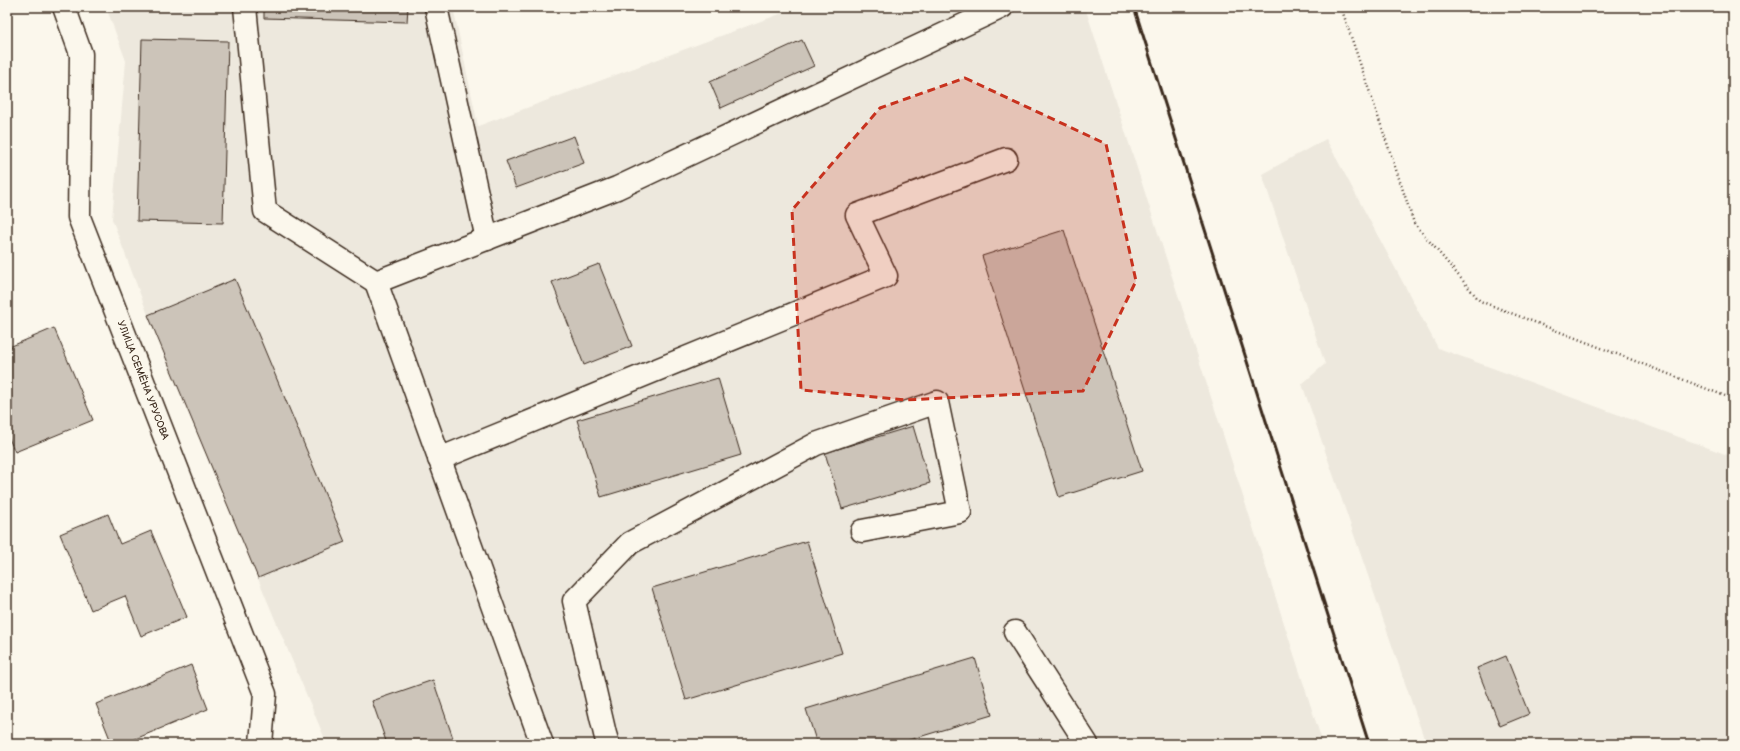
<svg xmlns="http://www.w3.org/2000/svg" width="1740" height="751" font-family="'Balsamiq Sans',sans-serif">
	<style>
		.built { fill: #ede8dd }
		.building { fill: #ccc4b9; stroke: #3b2a1e }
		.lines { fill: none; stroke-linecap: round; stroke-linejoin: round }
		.minor-casing { stroke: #3b2a1e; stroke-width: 25 }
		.path { stroke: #3b2a1e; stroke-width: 2.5; stroke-dasharray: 1 3; stroke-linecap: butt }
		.minor { stroke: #fbf7ec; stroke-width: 22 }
		.rail { stroke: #3b2a1e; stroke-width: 3 }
		.marked { fill: #c8321e; fill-opacity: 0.2; stroke: #c8321e; stroke-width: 3; stroke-dasharray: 8 5; stroke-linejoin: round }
		.labels { text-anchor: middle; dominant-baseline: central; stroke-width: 4; stroke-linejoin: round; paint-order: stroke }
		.street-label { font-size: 10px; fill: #3b2a1e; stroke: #fbf7ec }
	</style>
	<rect width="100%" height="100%" fill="#fbf7ec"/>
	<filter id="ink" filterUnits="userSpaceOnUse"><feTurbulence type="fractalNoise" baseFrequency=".025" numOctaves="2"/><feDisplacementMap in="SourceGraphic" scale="8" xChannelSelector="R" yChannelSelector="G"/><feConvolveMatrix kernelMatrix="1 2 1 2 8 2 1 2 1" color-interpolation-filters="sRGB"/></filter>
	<g filter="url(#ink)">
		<g class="built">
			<polygon points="106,7 453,7 478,126 799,7 1085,7 1323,744 327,744 148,315 112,219 126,61"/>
			<polygon points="1326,139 1438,348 1733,457 1733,744 1426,744 1302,384 1325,364 1262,174"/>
		</g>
		<g class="building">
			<polygon points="264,7 408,7 407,22 264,18"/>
			<polygon points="142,39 228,41 223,223 137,221"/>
			<polygon points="802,40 814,66 721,108 710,82"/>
			<polygon points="574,136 584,163 516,188 506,161"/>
			<polygon points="1064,230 1142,471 1059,497 982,256"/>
			<polygon points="599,264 632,346 584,365 552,282"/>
			<polygon points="235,279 345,542 258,578 148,315"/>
			<polygon points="54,328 93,420 15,452 7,434 7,348"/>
			<polygon points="718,378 741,455 601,497 577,420"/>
			<polygon points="913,426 930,483 842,509 825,453"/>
			<polygon points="108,514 120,544 151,531 187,617 141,636 125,596 91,610 60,534"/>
			<polygon points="807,541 842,653 686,700 652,588"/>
			<polygon points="1506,656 1529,714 1500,726 1477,668"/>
			<polygon points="975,658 992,715 896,744 817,744 806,709"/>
			<polygon points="191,665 208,709 123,744 112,744 96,704"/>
			<polygon points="433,680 454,741 444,744 387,744 372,701"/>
		</g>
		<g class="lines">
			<g class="minor-casing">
				<g id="minor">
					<polyline points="64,7 81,54 79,217 265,694 261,744"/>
					<polyline points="245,7 265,211 376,282"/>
					<polyline points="436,7 487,239"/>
					<polyline points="439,459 886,276 857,215 1006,159"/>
					<polyline points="1015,632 1087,744"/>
					<polyline points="542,744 376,282 617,188 1002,7"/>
					<polyline points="608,744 605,734 574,601 630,543 816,444 937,402 960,512 862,531"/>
				</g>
			</g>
			<polyline class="path" points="1341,7 1414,223 1480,301 1733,399"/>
			<use href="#minor" class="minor"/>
			<polyline class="rail" points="1134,7 1369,744"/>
		</g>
	</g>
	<path class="marked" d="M965,78L1106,144L1136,281L1083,391L905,400L801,390L792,210L880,108Z"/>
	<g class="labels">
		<g class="street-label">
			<text transform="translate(143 380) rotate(69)">УЛИЦА СЕМЁНА УРУСОВА</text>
		</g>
	</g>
	<rect width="1740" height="751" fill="none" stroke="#fbf7ec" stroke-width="24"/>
	<rect x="12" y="12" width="1716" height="727" fill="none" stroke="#3b2a1e" stroke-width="1.5" filter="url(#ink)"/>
</svg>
